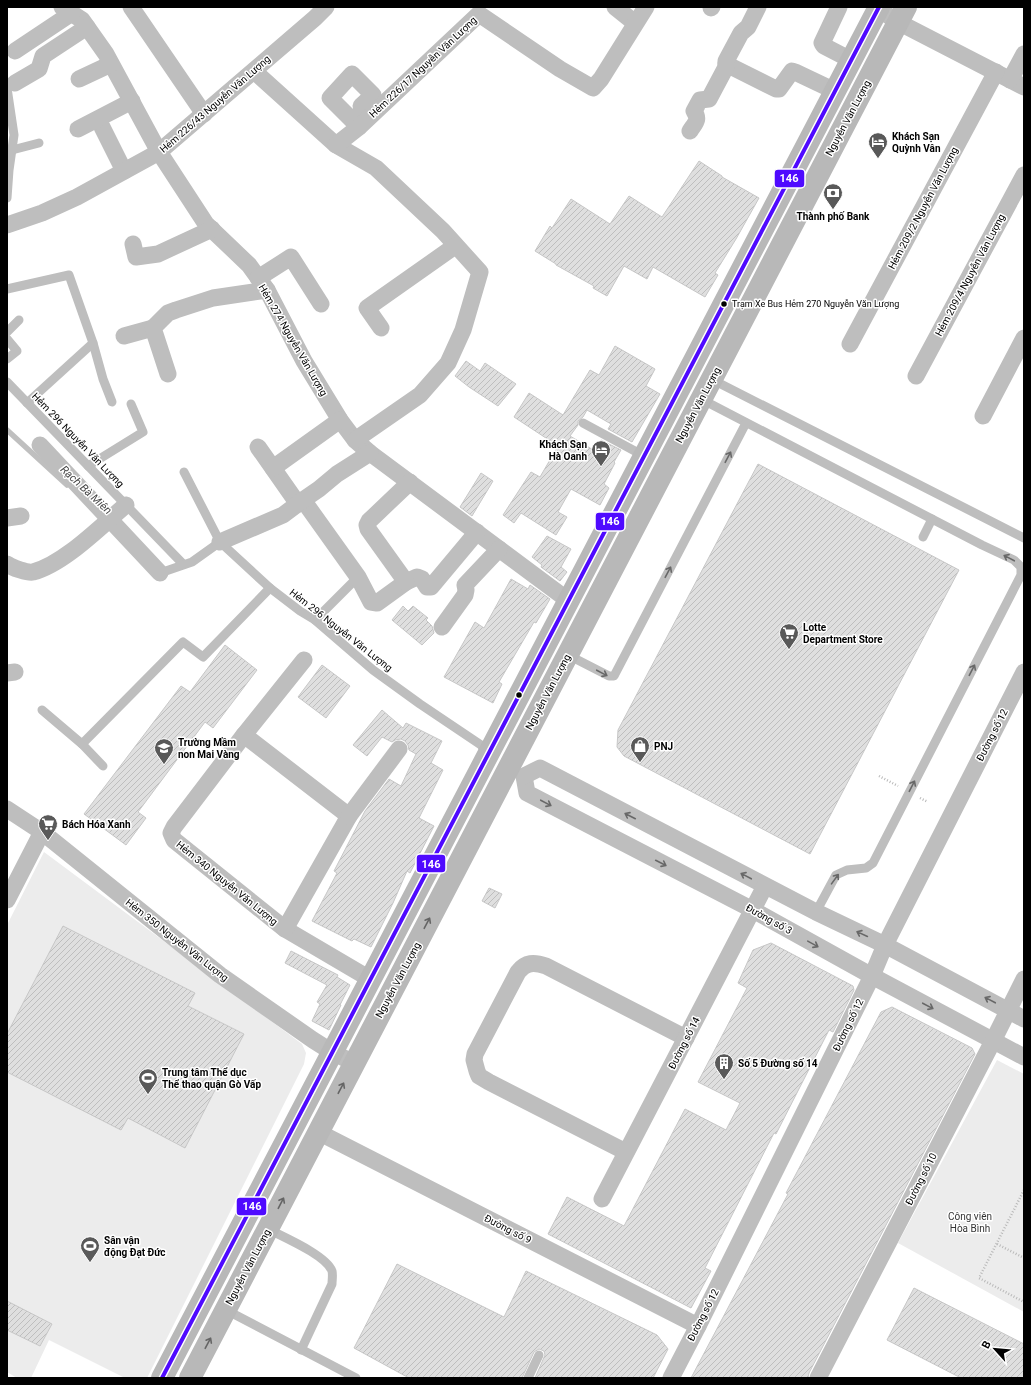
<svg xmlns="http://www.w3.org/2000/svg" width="1031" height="1385" font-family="Roboto,sans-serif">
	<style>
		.park { fill: #ececec }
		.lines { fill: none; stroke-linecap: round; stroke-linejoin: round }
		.stream { stroke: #bfbfbf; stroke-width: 5.5 }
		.building { fill: url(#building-hatch); stroke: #c7c7c7 }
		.path { stroke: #b9b9b9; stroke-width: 2.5; stroke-dasharray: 1 2; stroke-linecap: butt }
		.lane { stroke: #bebebe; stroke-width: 9 }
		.street { stroke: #bebebe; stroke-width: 17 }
		.secondary { stroke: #b8b8b8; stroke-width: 22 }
		.bus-1-casing { stroke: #fff; stroke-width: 7 }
		.bus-1 { stroke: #4f0aff; stroke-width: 4 }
		.oneway { stroke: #686868 }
		.oneway2 { stroke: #656565 }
		.bus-dot { fill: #000; stroke: #fff; stroke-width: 1.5 }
		.labels { text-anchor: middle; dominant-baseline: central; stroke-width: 3; stroke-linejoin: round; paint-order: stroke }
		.bus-label { font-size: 9px; fill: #000; stroke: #fff; text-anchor: start }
		.street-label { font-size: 10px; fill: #000; stroke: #fff }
		.poi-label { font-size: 10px; font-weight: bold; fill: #000; stroke: #fff; text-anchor: start }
		.park-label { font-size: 10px; fill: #333; stroke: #fff }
		.water-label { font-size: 11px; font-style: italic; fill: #444; stroke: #fff }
		.line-badge { stroke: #fff; stroke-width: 1.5 }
		.badge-label { font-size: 11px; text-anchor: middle; font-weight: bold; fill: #fff }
	</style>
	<defs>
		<pattern id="building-hatch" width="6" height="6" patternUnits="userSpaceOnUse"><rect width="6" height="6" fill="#dfdfdf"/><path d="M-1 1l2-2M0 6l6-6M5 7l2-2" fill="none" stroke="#bebebe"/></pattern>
	</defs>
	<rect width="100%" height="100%" fill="#fff"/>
	<g class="park">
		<polygon points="44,852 302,1044 306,1053 304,1064 147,1378 125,1378 49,1340 31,1378 17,1378 7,1372 7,925"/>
		<polygon points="997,1060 1024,1074 1024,1312 898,1243"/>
	</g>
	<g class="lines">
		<polyline class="stream" points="7,430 67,485"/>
	</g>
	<g class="building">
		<polygon points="699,161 722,176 722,177 759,198 736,239 715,273 718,275 705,297 653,267 647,279 624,266 607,296 593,288 594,286 556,265 556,264 535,251 550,226 552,228 571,199 610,224 629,196 662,217"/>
		<polygon points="615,346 655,369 646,386 660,394 632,442 608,429 611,424 587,410 583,417 578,421 578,425 570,436 595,451 601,440 621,450 614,462 615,463 604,484 609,488 600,505 571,489 558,512 567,517 556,535 521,513 514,523 503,515 531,472 540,477 558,446 514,417 529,393 563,415 590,370 599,375"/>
		<polygon points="466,361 480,371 485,363 516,384 498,406 469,387 455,376"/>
		<polygon points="758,464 959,570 810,854 624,756 617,747 618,730"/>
		<polygon points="481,473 493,481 472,516 460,507"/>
		<polygon points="547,536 571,549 561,567 567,572 560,581 541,567 542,565 532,557"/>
		<polygon points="511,579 528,589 530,585 550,599 536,623 534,622 499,682 502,684 493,703 444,677 475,622 484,628"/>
		<polygon points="403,606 408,611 413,606 428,618 426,620 432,626 434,633 422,645 392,620"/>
		<polygon points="225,645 257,670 213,728 205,722 138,812 146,818 126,845 84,814 181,686 190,692"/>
		<polygon points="322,665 350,686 326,718 298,697"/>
		<polygon points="382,710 403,728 406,723 442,741 431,763 443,770 419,818 434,826 410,873 407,871 393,903 371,947 354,939 352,941 312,921 337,873 334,871 365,811 389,779 401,786 416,754 409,750 408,745 405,741 401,739 395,740 392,742 382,737 367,756 353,745"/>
		<polygon points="489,888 502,894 495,908 482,901"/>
		<polygon points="63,926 195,993 188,1006 244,1034 185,1148 128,1118 121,1130 7,1072 7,1034"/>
		<polygon points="771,943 853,986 854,990 833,1032 829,1030 776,1134 774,1133 705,1268 711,1271 691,1308 548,1234 567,1197 624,1226 685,1109 726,1130 740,1103 698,1082 747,988 738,983 753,950"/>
		<polygon points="291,951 338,975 337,977 350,985 340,1005 341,1005 329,1030 312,1021 320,1004 317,1002 327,985 285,963"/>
		<polygon points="892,1007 972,1048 975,1054 809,1373 808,1378 691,1378 788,1194 786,1193 881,1012"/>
		<polygon points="397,1264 504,1317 526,1271 657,1335 668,1349 653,1378 535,1378 545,1355 544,1351 539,1349 534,1352 522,1378 409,1378 354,1348"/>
		<polygon points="914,1288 1024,1344 1024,1378 961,1378 887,1340"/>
		<polygon points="7,1301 52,1324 40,1346 7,1330"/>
	</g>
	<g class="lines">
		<g class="path">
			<polyline points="879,776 898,786"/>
			<polyline points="920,798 928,802"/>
			<polyline points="1024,1190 979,1278 1024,1302"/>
			<polyline points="997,1244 1024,1258"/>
		</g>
		<g class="lane">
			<polyline points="7,88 14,135 9,170 7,198"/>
			<polyline points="12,150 39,143"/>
			<polyline points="7,289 69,275 93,343 27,403"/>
			<polyline points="7,332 19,320"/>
			<polyline points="7,339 17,351 7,359"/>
			<polyline points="93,343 103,379 112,402"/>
			<polyline points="711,379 1024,538"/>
			<polyline points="7,382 183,564"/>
			<polyline points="701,399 982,545 1014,560 1021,567 1021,575 873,863 866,868 847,870 836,875 816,912"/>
			<polyline points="583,423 644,456"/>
			<polyline points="88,466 143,432 131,404"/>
			<polyline points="184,472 220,542"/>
			<polyline points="923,537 932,519"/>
			<polyline points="160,573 192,562 220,542 270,588 300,611 315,620 373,670 420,704 481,745 487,754"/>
			<polyline points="315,620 358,577"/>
			<polyline points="568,655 609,676 614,676 746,423"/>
			<polyline points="42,710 82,744 183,642 203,657 270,588"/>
			<polyline points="82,744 103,766"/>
			<path d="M268,1229C283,1237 326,1255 332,1271C333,1275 332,1280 332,1284L301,1350"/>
			<polyline points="226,1310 356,1378"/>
			<polyline points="528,1378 539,1355"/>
		</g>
		<g class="street">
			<polyline points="62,7 82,20 106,54 159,152 206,224 249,265 267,290 304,361 340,420 355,440 370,453 569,601"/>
			<polyline points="131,7 204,114"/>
			<polyline points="615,7 635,23"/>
			<polyline points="839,7 822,43 824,46 851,60"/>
			<polyline points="875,7 898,22 1024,87"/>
			<polyline points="711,8 712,7"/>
			<polyline points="15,51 72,13"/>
			<polyline points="726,64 776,89 779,89 792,71 795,72 835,91"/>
			<polyline points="254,71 336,145 376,168 443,231 480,272 463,330 448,363 420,395 355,440"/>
			<polyline points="79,79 111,64"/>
			<polyline points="1010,80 1024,54"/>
			<polyline points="15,83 39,69 43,56 87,27"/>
			<polyline points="102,127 124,171"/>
			<polyline points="359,127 330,98 352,74 373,95 361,106 371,115"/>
			<polyline points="78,129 132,101"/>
			<path d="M690,131C695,123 700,120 694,111L700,100L709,99L726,67V61L741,33L748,27L758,7"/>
			<polyline points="336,145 359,127 479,14 560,69 593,88 601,79 646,7"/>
			<polyline points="7,225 42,213 77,197 159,152 315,18 326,7"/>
			<polyline points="133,244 136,257 158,254 212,229"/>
			<polyline points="258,278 291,257 321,304"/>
			<polyline points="381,328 367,308 455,246"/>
			<polyline points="124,336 153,328"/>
			<polyline points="850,344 996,72"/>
			<polyline points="168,374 153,328 168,313 176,310 213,298 267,290"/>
			<polyline points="916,376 1024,175"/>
			<polyline points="983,416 1024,338"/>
			<polyline points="40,445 160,573"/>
			<polyline points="258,447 298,504"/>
			<polyline points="273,468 340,420"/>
			<polyline points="303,500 358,577 371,602 377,603 406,582 417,577 422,579 427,587 431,587 477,532"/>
			<polyline points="7,518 21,516"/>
			<polyline points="220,542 283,515 303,500 319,489 337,474 370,453"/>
			<path d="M7,564C12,568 28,573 33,572C64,564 101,526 126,505"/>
			<polyline points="406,582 368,529 367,525 369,521 410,482"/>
			<polyline points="442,627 465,595 466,590 465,585 499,549"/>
			<polyline points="304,660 244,735 174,827 171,833 174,840 285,929 370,979"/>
			<polyline points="7,673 15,672"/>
			<polyline points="244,735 349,816 285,929"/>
			<polyline points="524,776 527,793 753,910 872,976 1024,1057"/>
			<polyline points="524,776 540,768 816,912 885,945 1024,1019"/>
			<polyline points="7,809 42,832 220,975 313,1040 332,1052 354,1063"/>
			<polyline points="349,816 399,749"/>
			<polyline points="7,900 42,832"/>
			<polyline points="318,1132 698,1326"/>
			<path d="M626,1152L489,1082L479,1076L477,1071L474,1060L475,1054L518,972C526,962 534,962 546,966L686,1038"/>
			<polyline points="602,1199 765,886"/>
			<polyline points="671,1378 698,1326 872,976 885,945 1024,672"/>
			<polyline points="818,1378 993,1041 1024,979"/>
		</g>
		<g class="secondary">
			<polyline points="162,1378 879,7"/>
			<polyline points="190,1378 906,7"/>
		</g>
		<g class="bus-1-casing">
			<polyline id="bus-1" points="162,1378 879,7"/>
		</g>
		<use href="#bus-1" class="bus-1"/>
	</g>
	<defs><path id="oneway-shaft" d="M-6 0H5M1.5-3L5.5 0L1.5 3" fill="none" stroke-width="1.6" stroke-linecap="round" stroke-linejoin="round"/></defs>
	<g class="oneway">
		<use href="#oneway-shaft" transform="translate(728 457) rotate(-62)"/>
		<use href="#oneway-shaft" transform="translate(1009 558) rotate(-152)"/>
		<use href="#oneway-shaft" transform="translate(668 572) rotate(-62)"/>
		<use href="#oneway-shaft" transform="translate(972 670) rotate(-63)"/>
		<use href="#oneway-shaft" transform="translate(602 673) rotate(28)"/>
		<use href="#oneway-shaft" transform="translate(912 786) rotate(-63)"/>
		<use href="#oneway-shaft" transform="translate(546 803) rotate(28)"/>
		<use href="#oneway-shaft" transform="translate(630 816) rotate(-153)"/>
		<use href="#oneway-shaft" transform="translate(661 863) rotate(27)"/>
		<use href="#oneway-shaft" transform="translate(746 876) rotate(-152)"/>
		<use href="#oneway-shaft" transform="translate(835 879) rotate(-54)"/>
		<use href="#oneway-shaft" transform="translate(862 934) rotate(-155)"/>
		<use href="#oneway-shaft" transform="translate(813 944) rotate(29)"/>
		<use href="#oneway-shaft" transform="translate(990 1000) rotate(-152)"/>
		<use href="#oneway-shaft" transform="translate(928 1006) rotate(28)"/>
	</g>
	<g class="oneway2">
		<use href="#oneway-shaft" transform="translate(427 923) rotate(-62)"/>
		<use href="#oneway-shaft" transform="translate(341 1088) rotate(-62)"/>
		<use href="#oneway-shaft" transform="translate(281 1203) rotate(-63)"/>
		<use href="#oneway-shaft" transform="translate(208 1343) rotate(-62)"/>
	</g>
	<defs>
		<g id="hotel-pin" transform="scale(1)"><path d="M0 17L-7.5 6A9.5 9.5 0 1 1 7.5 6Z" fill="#595959" stroke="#fff"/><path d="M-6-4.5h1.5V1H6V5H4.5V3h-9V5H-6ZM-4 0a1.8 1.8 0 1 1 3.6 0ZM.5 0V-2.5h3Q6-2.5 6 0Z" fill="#fff"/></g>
		<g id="bank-pin" transform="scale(1)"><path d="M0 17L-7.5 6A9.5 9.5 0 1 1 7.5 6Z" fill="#595959" stroke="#fff"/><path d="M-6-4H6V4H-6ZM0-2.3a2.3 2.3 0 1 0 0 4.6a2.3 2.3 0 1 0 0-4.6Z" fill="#fff"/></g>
		<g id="supermarket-pin" transform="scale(1)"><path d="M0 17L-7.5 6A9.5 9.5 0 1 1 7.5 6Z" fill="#595959" stroke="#fff"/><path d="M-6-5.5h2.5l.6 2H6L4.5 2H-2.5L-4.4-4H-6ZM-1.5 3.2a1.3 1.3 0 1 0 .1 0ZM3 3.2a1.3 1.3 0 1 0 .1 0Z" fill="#fff"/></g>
		<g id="shop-pin" transform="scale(1)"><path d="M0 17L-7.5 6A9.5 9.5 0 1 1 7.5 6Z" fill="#595959" stroke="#fff"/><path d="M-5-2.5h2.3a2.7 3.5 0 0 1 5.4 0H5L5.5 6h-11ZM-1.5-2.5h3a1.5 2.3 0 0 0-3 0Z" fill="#fff"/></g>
		<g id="school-pin" transform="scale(1)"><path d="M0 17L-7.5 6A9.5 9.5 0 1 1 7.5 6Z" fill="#595959" stroke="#fff"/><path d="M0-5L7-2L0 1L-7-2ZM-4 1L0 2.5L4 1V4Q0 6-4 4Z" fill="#fff"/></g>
		<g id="building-pin" transform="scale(1)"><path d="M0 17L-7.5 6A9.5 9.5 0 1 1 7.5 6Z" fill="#595959" stroke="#fff"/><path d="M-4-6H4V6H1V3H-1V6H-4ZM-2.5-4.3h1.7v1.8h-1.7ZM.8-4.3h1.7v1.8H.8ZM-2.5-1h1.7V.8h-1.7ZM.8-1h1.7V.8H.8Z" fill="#fff"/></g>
		<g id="stadium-pin" transform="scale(1)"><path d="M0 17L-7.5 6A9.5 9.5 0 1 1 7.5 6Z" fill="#595959" stroke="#fff"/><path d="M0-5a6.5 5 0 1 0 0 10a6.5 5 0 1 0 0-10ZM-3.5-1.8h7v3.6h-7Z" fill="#fff"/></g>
	</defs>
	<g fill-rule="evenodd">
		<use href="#hotel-pin" x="878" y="142"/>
		<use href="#bank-pin" x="833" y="193"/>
		<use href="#hotel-pin" x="601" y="450"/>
		<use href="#supermarket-pin" x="789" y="633"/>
		<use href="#shop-pin" x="640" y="746"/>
		<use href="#school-pin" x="164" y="748"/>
		<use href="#supermarket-pin" x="48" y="824"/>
		<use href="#building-pin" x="724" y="1063"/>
		<use href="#stadium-pin" x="148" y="1078"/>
		<use href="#stadium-pin" x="90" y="1246"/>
	</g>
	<g class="bus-dot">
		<circle cx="724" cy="304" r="3.5"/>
		<circle cx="519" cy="695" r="3.5"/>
	</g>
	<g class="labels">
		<g class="bus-label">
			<text x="732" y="304">Trạm Xe Bus Hẻm 270 Nguyễn Văn Lượng</text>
		</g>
		<g class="street-label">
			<text transform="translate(423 67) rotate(-43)">Hẻm 226/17 Nguyễn Văn Lượng</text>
			<text transform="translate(215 104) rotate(-41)">Hẻm 226/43 Nguyễn Văn Lượng</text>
			<text transform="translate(848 118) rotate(-62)">Nguyễn Văn Lượng</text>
			<text transform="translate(923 208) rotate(-62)">Hẻm 209/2 Nguyễn Văn Lượng</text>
			<text transform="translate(970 275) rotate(-62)">Hẻm 209/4 Nguyễn Văn Lượng</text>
			<text transform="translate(293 340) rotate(60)">Hẻm 274 Nguyễn Văn Lượng</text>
			<text transform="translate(698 405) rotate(-62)">Nguyễn Văn Lượng</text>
			<text transform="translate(78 440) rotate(46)">Hẻm 296 Nguyễn Văn Lượng</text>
			<text transform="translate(341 630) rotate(38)">Hẻm 296 Nguyễn Văn Lượng</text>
			<text transform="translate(548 692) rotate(-62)">Nguyễn Văn Lượng</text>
			<text transform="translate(992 735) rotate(-63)">Đường số 12</text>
			<text transform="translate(227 883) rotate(39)">Hẻm 340 Nguyễn Văn Lượng</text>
			<text transform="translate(769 919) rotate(29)">Đường số 3</text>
			<text transform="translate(177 940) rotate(38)">Hẻm 350 Nguyễn Văn Lượng</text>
			<text transform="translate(398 980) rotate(-62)">Nguyễn Văn Lượng</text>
			<text transform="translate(848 1025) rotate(-64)">Đường số 12</text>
			<text transform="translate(684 1043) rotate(-63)">Đường số 14</text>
			<text transform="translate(921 1179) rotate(-63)">Đường số 10</text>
			<text transform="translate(508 1229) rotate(27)">Đường số 9</text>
			<text transform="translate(248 1267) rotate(-62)">Nguyễn Văn Lượng</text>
			<text transform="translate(703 1315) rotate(-63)">Đường số 12</text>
		</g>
		<g class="poi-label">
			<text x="892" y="136">Khách Sạn<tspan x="892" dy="12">Quỳnh Vân</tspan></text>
			<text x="833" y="216" text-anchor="middle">Thành phố Bank</text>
			<text x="587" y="444" text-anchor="end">Khách Sạn<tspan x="587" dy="12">Hà Oanh</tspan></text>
			<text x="803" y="627">Lotte<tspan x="803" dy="12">Department Store</tspan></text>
			<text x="178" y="742">Trường Mầm<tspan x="178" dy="12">non Mai Vàng</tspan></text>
			<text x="654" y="746">PNJ</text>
			<text x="62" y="824">Bách Hóa Xanh</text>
			<text x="738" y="1063">Số 5 Đường số 14</text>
			<text x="162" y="1072">Trung tâm Thể dục<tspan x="162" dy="12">Thể thao quận Gò Vấp</tspan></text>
			<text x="104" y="1240">Sân vận<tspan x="104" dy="12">động Đạt Đức</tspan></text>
		</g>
		<g class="park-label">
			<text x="970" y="1216">Công viên<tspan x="970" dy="12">Hòa Bình</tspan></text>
		</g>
		<g class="water-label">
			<text transform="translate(86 490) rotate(43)">Rạch Bà Miên</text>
		</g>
	</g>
	<g class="line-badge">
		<rect x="774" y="169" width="31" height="19" rx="4" fill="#4f0aff"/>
		<rect x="595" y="512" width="30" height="19" rx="4" fill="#4f0aff"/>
		<rect x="416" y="854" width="30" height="19" rx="4" fill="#4f0aff"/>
		<rect x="236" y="1197" width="31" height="19" rx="4" fill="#4f0aff"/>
	</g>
	<g class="badge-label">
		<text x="789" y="182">146</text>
		<text x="610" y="525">146</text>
		<text x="431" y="868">146</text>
		<text x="252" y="1210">146</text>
	</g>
	<rect width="1031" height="1385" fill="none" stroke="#000000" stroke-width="16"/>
	<g transform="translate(995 1349) rotate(297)" stroke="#ffffff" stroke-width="3" paint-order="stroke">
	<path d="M0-3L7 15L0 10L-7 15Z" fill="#000000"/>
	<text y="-6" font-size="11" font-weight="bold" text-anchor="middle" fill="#000000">B</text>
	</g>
</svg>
